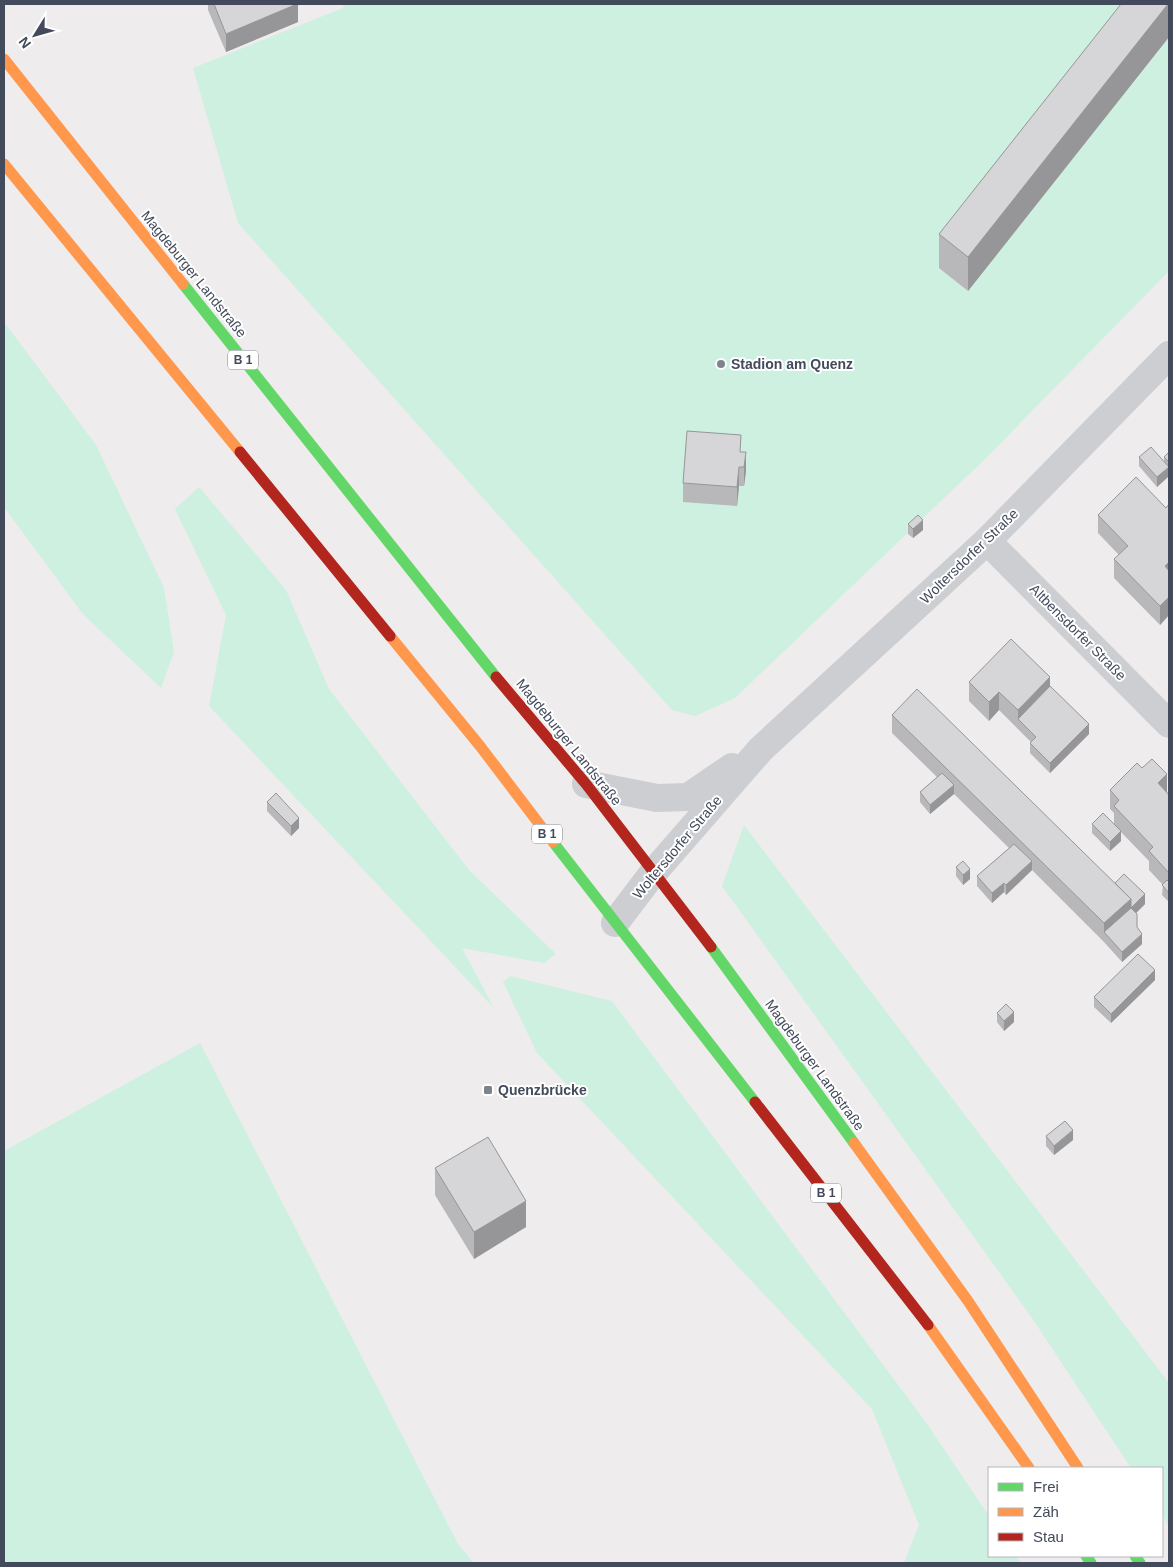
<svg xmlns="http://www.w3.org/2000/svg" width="1173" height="1567" viewBox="0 0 1173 1567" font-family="Arial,sans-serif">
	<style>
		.green { fill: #cdf0e1 }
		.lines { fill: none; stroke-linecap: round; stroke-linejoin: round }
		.street { stroke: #ccced2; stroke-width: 28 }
		.fast { stroke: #63d668; stroke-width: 11 }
		.slow { stroke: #ff974d; stroke-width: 11 }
		.jam { stroke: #b3261e; stroke-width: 11 }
		.wall { fill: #b8b7ba }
		.shaded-wall { fill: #969597 }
		.building { fill: #d6d5d8; stroke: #969597 }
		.poi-dot { fill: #7e838e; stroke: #fff; stroke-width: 2 }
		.labels { text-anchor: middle; stroke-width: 4; stroke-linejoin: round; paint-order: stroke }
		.shield { fill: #fff; stroke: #7b808c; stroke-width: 1 }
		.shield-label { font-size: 12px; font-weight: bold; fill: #424a5b }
		.street-label { font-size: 14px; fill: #424a5b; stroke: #fff }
		.poi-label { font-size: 14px; font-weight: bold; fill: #424a5b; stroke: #fff; text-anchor: start }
	</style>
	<rect width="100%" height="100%" fill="#eeecec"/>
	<g class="green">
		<path d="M344 4H1169V271L987 457 735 698 695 716 672 710 238 223 193 68 343 8Z"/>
		<path d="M4 322 96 445 164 588 174 652 161 688 83 614 4 507Z"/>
		<path d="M199 487 286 590 329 689 469 870 556 954 544 963 462 948 494 1008 209 706 226 615 175 509Z"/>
		<path d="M744 825 1169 1383V1527L1162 1515V1468H1131L1032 1318 722 886Z"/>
		<path d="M510 976 612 1001 925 1421 989 1516V1556H1016L1021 1563H904L919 1525 872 1409 537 1053 503 982Z"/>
		<path d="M200 1043 458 1544 474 1563H4V1151Z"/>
	</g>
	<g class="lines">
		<g class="street">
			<path d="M987 541 1169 724"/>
			<path d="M586 784 657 798 688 797 732 767"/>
			<path d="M615 923 653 873 761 749 987 541 1169 355"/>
		</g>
		<g class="fast">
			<path d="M183 284 496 677"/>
			<path d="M553 842 755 1102"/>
			<path d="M711 947 854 1143"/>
			<path d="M1086 1556 1091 1563"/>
			<path d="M1135 1556 1140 1563"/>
		</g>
		<g class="slow">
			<path d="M4 59 183 284"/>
			<path d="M4 164 240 452"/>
			<path d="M390 636 480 746 553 842"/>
			<path d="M854 1143 968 1301 1078 1468"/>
			<path d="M928 1325 1029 1468"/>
		</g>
		<g class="jam">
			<path d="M240 452 390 636"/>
			<path d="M496 677 586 784 711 947"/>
			<path d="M755 1102 928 1325"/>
		</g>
	</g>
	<g class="wall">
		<path d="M208 4H298V22L226 52 208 10Z"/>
		<path d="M1169 4V37L968 291 939 268V234Z"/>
		<path d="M741 452 746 471 744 486H739L737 506 683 502V483Z"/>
		<path d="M1169 452V476L1157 487 1139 466V457L1164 461V457Z"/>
		<path d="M1169 504V615L1160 625 1114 578V559L1119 555 1098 533V515L1166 508Z"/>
		<path d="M908 524 923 530 913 538 908 534Z"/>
		<path d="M969 682 1050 686 1089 734 1050 773 1030 753V743L1031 742 999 710 989 721 969 701Z"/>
		<path d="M892 715 1115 883 1145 904 1136 913 1137 927 1142 944 1122 962 1104 942 1032 870 1006 895 1004 892 992 903 977 886V876L1009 848 954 794 930 814 920 802V792L937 777 892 733Z"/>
		<path d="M1110 790 1167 792 1169 795V902L1162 895 1163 885 1149 870V861L1121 832V841L1110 851 1092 833V824H1114V813L1110 809Z"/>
		<path d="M267 802 299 828 291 836 267 811Z"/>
		<path d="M956 867 970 879 963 885 956 876Z"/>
		<path d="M1155 980 1111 1023 1094 1007V997Z"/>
		<path d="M997 1013 1014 1022 1004 1031 997 1022Z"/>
		<path d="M1046 1136 1073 1140 1054 1155 1046 1146Z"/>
		<path d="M435 1168 526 1227 474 1259 435 1195Z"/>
	</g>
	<g class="shaded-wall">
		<path d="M297 4H298V22L226 52V34Z"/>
		<path d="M1168 4H1169V37L968 291V257Z"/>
		<path d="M746 452V471L744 486V467Z"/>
		<path d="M739 467V486L737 506V487Z"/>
		<path d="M1169 467V476L1157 487V477Z"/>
		<path d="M923 520V530L913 538V529Z"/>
		<path d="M1169 562V581L1165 566Z"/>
		<path d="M1169 597V615L1160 625V606Z"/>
		<path d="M1050 677V696L1018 719V729V710Z"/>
		<path d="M999 692V710L989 721V702Z"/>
		<path d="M1089 724V734L1050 773V763Z"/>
		<path d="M1167 774V793L1158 783Z"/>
		<path d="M954 785V794L930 814V805Z"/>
		<path d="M299 818V828L291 836V826Z"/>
		<path d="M1121 831V841L1110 851V842Z"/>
		<path d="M1032 861V870L1006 895V885Z"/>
		<path d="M970 869V879L963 885V875Z"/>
		<path d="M1004 883V892L992 903V893Z"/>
		<path d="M1145 894V904L1131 918 1104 932V923L1131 899Z"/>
		<path d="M1142 934V944L1122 962V952Z"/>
		<path d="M1155 970V980L1111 1023V1014Z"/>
		<path d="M1014 1012V1022L1004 1031V1021Z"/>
		<path d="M1073 1130V1140L1054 1155V1146Z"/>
		<path d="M526 1201V1227L474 1259V1232Z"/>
	</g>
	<g class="building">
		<path d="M214 4H297L226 34Z"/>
		<path d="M1121 4H1168L968 257 939 234Z"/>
		<path d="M687 431 741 435 740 452H746L744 467H739L737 487 683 483Z"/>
		<path d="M1151 447 1169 467 1157 477 1139 457Z"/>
		<path d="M1169 452V462L1164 457Z"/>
		<path d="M1136 477 1166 508 1169 504V562L1165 566 1169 571V597L1160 606 1114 559 1128 546 1098 515Z"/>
		<path d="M918 515 923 520 913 529 908 524Z"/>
		<path d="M1011 639 1050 677 1018 710 999 692 989 702 969 682Z"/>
		<path d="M1050 686 1089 724 1050 763 1030 743 1036 737 1018 719Z"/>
		<path d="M917 689 1131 899 1104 923 892 715Z"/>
		<path d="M1152 759 1167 774 1158 783 1169 795V873L1149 851 1153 847 1114 806 1119 800 1110 790 1137 763 1142 768Z"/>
		<path d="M942 773 954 785 930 805 920 792Z"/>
		<path d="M276 793 299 818 291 826 267 802Z"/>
		<path d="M1103 813 1121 831 1110 842 1092 824Z"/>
		<path d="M1014 844 1032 861 1006 885 1004 883 992 893 977 876Z"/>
		<path d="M963 861 970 869 963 875 956 867Z"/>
		<path d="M1124 874 1145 894 1131 908V899L1115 883Z"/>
		<path d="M1167 880 1169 882V893L1162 885Z"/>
		<path d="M1131 908 1137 914V927L1142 934 1122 952 1104 932Z"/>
		<path d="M1138 954 1155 970 1111 1014 1094 997Z"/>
		<path d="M1006 1004 1014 1012 1004 1021 997 1013Z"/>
		<path d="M1065 1121 1073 1130 1054 1146 1046 1136Z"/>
		<path d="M488 1137 526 1201 474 1232 435 1168Z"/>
	</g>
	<g class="poi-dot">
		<circle cx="721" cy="364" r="5"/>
		<rect x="483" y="1085" width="10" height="10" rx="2.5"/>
	</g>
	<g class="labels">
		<g class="shield">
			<rect x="228" y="350.5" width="30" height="19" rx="4"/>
			<rect x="532" y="824.5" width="30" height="19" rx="4"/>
			<rect x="811" y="1183.5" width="30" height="19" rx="4"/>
		</g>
		<g class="shield-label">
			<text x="243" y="364">B 1</text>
			<text x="547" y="838">B 1</text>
			<text x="826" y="1197">B 1</text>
		</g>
		<g class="street-label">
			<text transform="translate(194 274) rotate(51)" y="5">Magdeburger Landstraße</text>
			<text transform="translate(969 556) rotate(-44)" y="5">Woltersdorfer Straße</text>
			<text transform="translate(1078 632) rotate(45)" y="5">Altbensdorfer Straße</text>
			<text transform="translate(569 742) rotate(51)" y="5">Magdeburger Landstraße</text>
			<text transform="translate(677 847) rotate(-50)" y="5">Woltersdorfer Straße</text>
			<text transform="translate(815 1065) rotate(54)" y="5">Magdeburger Landstraße</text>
		</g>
		<g class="poi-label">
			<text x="731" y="369">Stadion am Quenz</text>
			<text x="498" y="1095">Quenzbrücke</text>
		</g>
	</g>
	<rect width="1173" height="1567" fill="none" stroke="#424a5b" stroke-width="10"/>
	<rect x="988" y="1467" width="175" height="90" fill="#ffffff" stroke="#b3b7bd"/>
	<rect x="998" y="1483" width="25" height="8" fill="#63d668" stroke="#b3b7bd"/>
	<text x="1033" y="1492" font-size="15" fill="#424a5b">Frei</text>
	<rect x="998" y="1508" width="25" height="8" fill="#ff974d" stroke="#b3b7bd"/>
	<text x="1033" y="1517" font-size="15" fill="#424a5b">Zäh</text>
	<rect x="998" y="1533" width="25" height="8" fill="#b3261e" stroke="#b3b7bd"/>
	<text x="1033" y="1542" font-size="15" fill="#424a5b">Stau</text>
	<g transform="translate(35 35) rotate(233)" stroke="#ffffff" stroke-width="4" paint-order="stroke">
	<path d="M0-4L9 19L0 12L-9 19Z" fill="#424a5b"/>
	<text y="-8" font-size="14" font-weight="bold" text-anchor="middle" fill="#424a5b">N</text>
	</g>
</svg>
